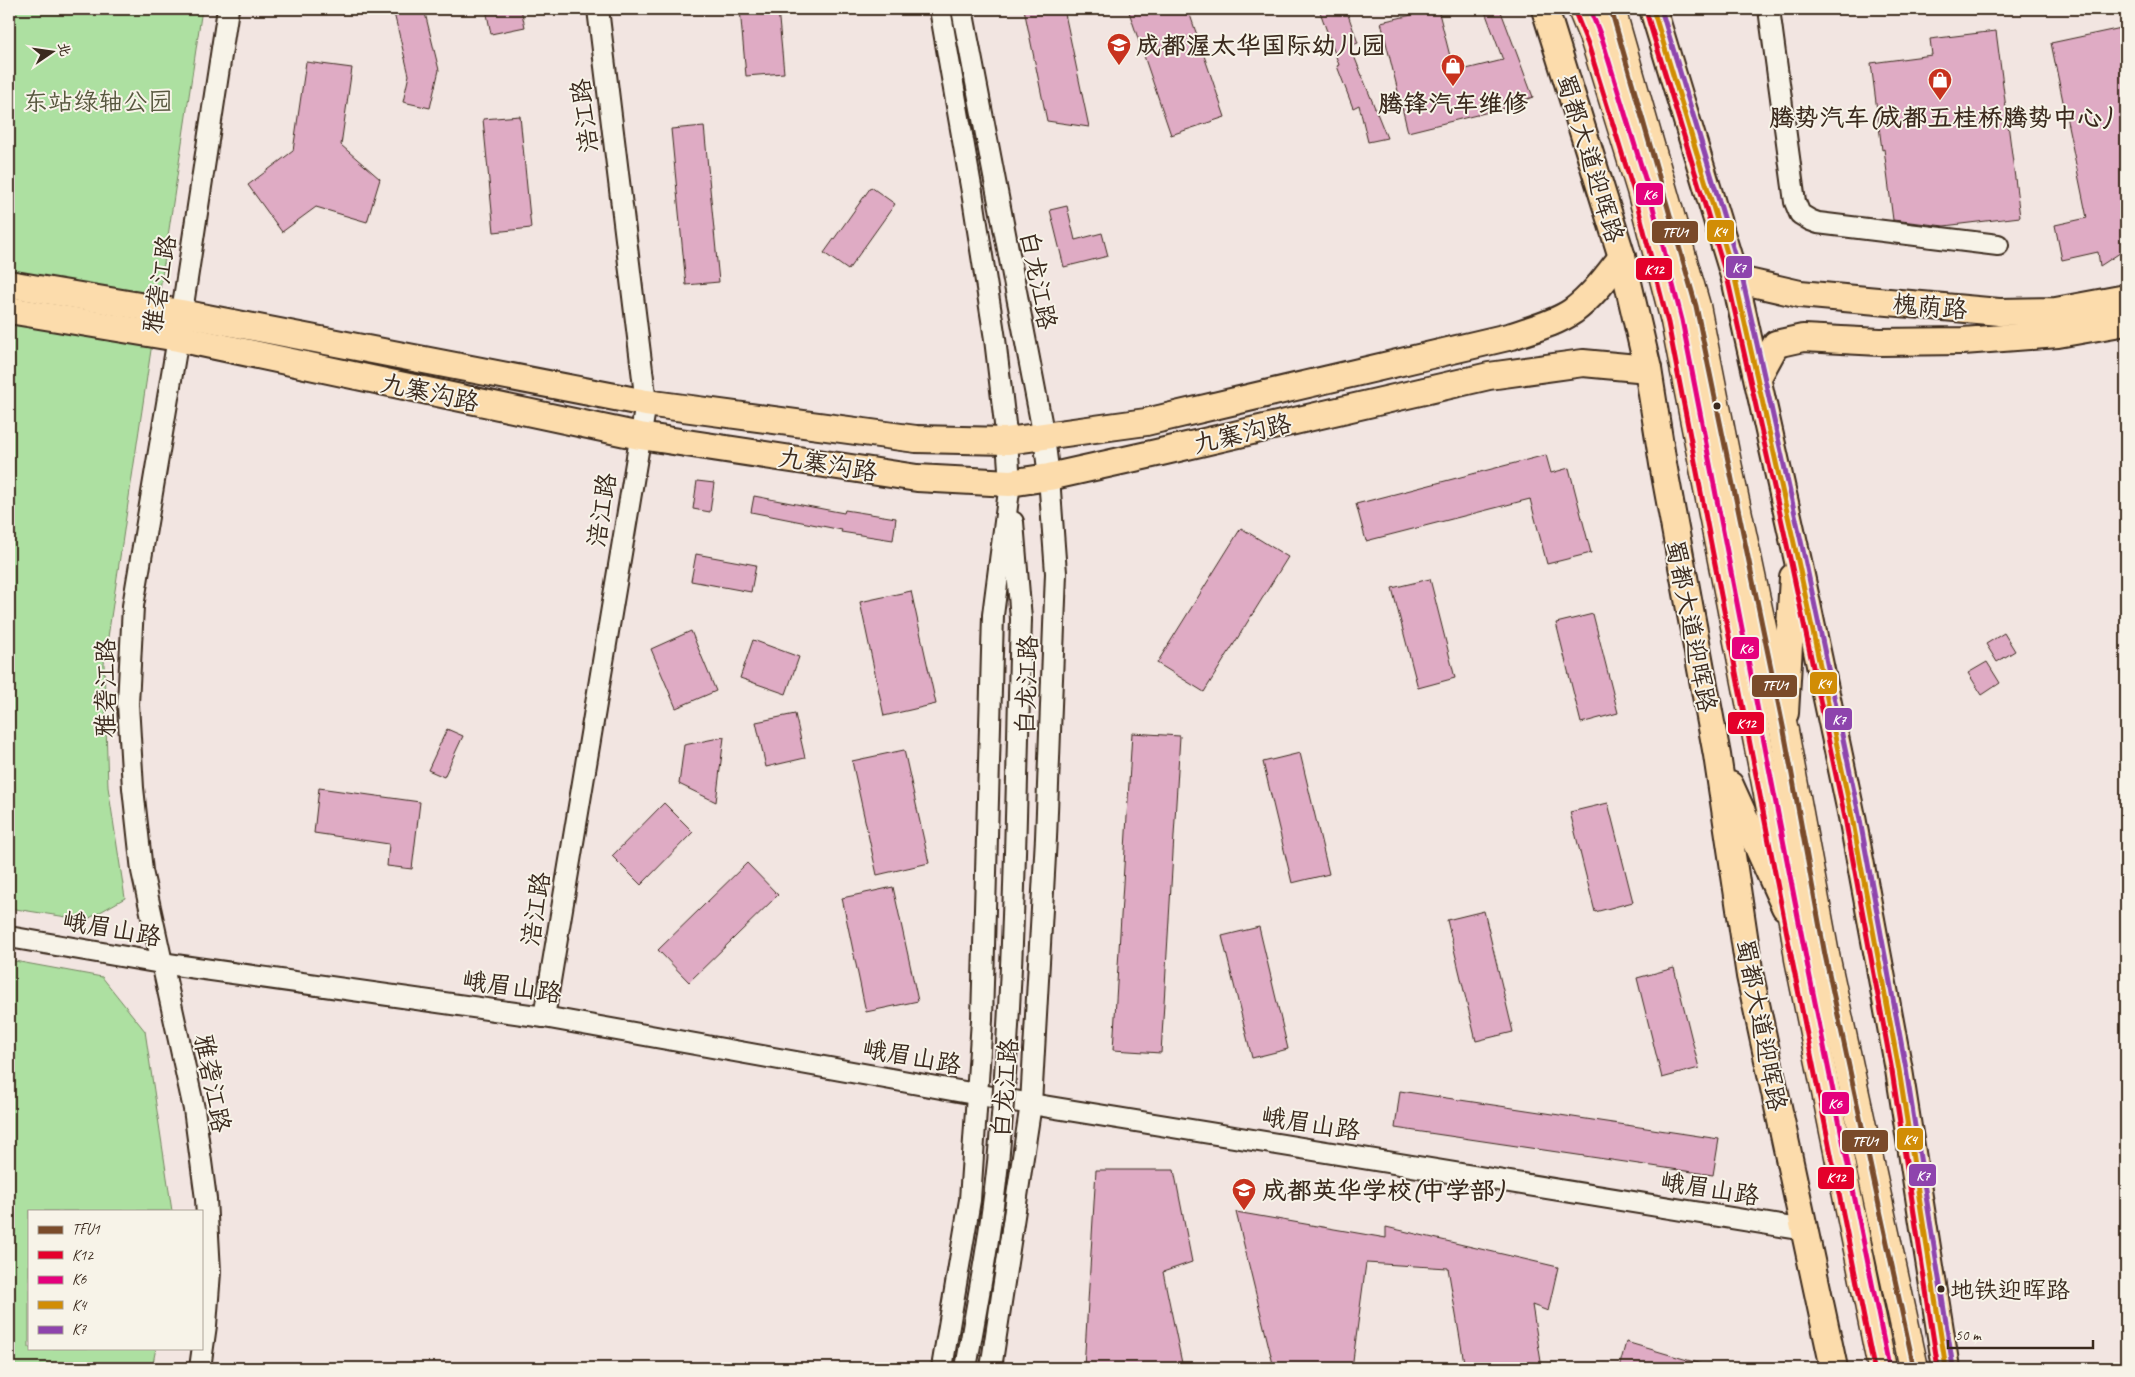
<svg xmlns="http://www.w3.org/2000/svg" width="2135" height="1377" viewBox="0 0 2135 1377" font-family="Caveat,'LXGW WenKai TC',sans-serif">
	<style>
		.green { fill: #ade0a1; stroke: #748560 }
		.building { fill: #dfabc4; stroke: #3b2a1e }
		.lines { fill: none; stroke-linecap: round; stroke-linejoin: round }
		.minor-casing { stroke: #3b2a1e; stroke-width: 24 }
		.major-casing { stroke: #3b2a1e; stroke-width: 30 }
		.highway-casing { stroke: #3b2a1e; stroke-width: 31 }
		.minor { stroke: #f7f3e8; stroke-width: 20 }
		.major { stroke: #fcdcac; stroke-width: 26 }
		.highway { stroke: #fcdcac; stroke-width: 28 }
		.minor-bridge-casing { stroke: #3b2a1e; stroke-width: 24; stroke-linecap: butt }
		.minor-bridge { stroke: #f7f3e8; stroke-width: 20 }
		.bus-1-casing { stroke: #f7f3e8; stroke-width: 9 }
		.bus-2-casing { stroke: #f7f3e8; stroke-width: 9 }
		.bus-3-casing { stroke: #f7f3e8; stroke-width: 9 }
		.bus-4-casing { stroke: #f7f3e8; stroke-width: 9 }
		.bus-5-casing { stroke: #f7f3e8; stroke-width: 9 }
		.bus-1 { stroke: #7a4b2a; stroke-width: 5 }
		.bus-2 { stroke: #e4002b; stroke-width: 5 }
		.bus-3 { stroke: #e5007d; stroke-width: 5 }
		.bus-4 { stroke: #d18d06; stroke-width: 5 }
		.bus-5 { stroke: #8e44ad; stroke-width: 5 }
		.bus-dot { fill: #3b2a1e; stroke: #f7f3e8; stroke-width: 2 }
		.labels { text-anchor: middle; stroke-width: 4; stroke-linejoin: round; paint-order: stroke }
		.bus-label { font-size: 24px; fill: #3b2a1e; stroke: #f7f3e8; text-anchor: start }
		.poi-label { font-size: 25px; font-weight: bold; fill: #3b2a1e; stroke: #f7f3e8; text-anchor: start }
		.park-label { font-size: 25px; fill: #58583f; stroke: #f7f3e8 }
		.street-label { font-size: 25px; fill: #3b2a1e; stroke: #f7f3e8 }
		.line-badge { stroke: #f7f3e8; stroke-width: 2 }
		.badge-label { font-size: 14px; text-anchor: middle; font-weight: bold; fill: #fff }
	</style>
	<rect width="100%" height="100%" fill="#f2e5e1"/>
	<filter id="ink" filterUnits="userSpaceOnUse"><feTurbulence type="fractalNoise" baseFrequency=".02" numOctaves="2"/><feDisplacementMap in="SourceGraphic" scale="10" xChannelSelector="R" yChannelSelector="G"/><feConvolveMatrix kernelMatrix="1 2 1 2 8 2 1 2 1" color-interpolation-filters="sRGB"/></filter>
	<g filter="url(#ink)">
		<g class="green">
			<path d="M9 9H202L104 664 108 787 125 898 86 920 9 908Z"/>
			<path d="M9 960 102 977 145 1031 172 1211H29V1348H156L152 1368H9Z"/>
		</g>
		<g class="building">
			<path d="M393 9H424L439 70 430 108 403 102 409 75Z"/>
			<path d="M486 9H521L525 27 491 34Z"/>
			<path d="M740 9H778L784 73 746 76Z"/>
			<path d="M1024 9H1064L1089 127 1047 121Z"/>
			<path d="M1128 9H1188L1225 117 1171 135Z"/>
			<path d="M1319 9H1346L1358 43 1350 46 1387 138 1368 142 1359 105 1353 108 1337 66 1339 65Z"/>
			<path d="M1438 9 1454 72 1503 60 1484 9H1500L1533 97 1513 104V106L1408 132 1381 22Z"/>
			<path d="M2126 27V249L2100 266 2098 252 2062 260 2055 225 2087 218 2051 43Z"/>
			<path d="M1996 31 2020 217 1944 226 1893 220 1884 149 1882 150 1871 63 1932 55 1930 39Z"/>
			<path d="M306 62 352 68 341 145 380 179 367 222 316 207 282 232 248 185 293 151Z"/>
			<path d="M520 116 531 228 494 232 483 119Z"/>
			<path d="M704 126 719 282 686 285 671 129Z"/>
			<path d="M871 187 895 204 848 270 824 253Z"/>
			<path d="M1067 206 1075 240 1102 233 1108 256 1064 267 1050 210Z"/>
			<path d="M1546 455 1551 473 1569 468 1591 553 1547 564 1530 499 1366 541 1356 504Z"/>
			<path d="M697 481 714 483 710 512 693 509Z"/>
			<path d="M754 496 844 513 845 510 896 518 893 540 841 532 842 530 751 512Z"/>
			<path d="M1241 528 1288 557 1204 692 1157 663Z"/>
			<path d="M696 554 756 565 751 592 691 581Z"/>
			<path d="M1430 579 1455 678 1418 688 1392 588Z"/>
			<path d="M911 591 936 704 884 716 860 602Z"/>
			<path d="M1593 614 1618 713 1581 723 1556 623Z"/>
			<path d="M691 631 716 691 676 708 651 649Z"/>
			<path d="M2004 633 2015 651 1997 662 1986 644Z"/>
			<path d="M753 640 799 657 786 694 740 678Z"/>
			<path d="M1987 662 2000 683 1982 695 1968 673Z"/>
			<path d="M795 714 805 758 766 767 756 722Z"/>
			<path d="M447 729 463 736 444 777 428 770Z"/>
			<path d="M1132 733 1180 736 1161 1053 1113 1050Z"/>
			<path d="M724 737 716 802 679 784 684 745Z"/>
			<path d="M904 750 929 863 877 875 852 761Z"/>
			<path d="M1300 753 1329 874 1292 883 1263 762Z"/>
			<path d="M319 788 420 802 412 869 387 866 389 844 314 833Z"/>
			<path d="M664 803 693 832 641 885 612 856Z"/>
			<path d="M1608 803 1633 902 1595 912 1570 812Z"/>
			<path d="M747 863 778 895 689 982 658 950Z"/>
			<path d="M893 887 918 1001 866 1012 842 898Z"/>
			<path d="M1484 911 1513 1032 1476 1041 1447 920Z"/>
			<path d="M1259 927 1288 1049 1252 1058 1222 936Z"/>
			<path d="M1674 968 1699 1068 1662 1078 1637 978Z"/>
			<path d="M1400 1091 1719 1139 1713 1175 1395 1128Z"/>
			<path d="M1096 1170H1174L1192 1262 1163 1272 1183 1368H1084Z"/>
			<path d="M1236 1212 1386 1238V1227L1558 1267 1548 1311 1532 1305 1542 1368H1465L1448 1268 1366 1263 1352 1368H1274Z"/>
			<path d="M1626 1342 1701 1364V1368H1619Z"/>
		</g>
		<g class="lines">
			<defs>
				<g id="minor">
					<path d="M940 9 972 192 995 339 1007 441 1010 483 993 615 982 1020 970 1200 942 1368"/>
					<path d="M962 9 1044 437 1049 477 1056 573 1046 838 1031 1104 991 1368"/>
					<path d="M1769 9 1795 202 1800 214 1810 220 1818 223 1998 245"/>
					<path d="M1013 522 1021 619"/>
					<path d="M9 937 161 963 544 1017 1031 1104 1805 1230"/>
					<path d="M544 1017 646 403 598 9"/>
					<path d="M200 1368 206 1325 210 1272 206 1199 194 1109 142 871 133 788 128 704 133 606 178 338 228 9"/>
				</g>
				<g id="major">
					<path d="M1545 9 1622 257 1648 369 1663 464 1717 755 1750 976 1834 1368"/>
					<path d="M1653 9 1735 279 1798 561 1852 817 1899 1070 1946 1368"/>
					<path d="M1735 279 1800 294 1999 312 2056 311 2126 298"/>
					<path d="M9 284 181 313 646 403 916 439 1007 441 1146 422 1512 336C1532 329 1556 323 1573 311 1593 296 1607 276 1622 257"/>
					<path d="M9 310 178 338 640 436 917 478 1010 483 1049 477 1161 452 1489 376 1583 363 1648 369"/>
					<path d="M1758 377 1776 344 1803 338 1880 342 1963 341 2058 334 2126 322"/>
					<path d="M1785 713 1793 577"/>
					<path d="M1730 785 1785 907"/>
				</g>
				<g id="highway">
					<path d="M1582 9 1595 41 1641 190 1675 321 1795 931 1799 959 1882 1368"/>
					<path d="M1611 9 1696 306 1727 463 1784 731 1825 955 1914 1368"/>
				</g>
			</defs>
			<use href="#minor" class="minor-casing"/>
			<use href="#major" class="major-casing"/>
			<use href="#highway" class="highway-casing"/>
			<use href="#minor" class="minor"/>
			<use href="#major" class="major"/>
			<use href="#highway" class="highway"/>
			<defs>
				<path id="minor-bridge" d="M966 1368C979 1293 994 1217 1000 1140 1015 967 1016 793 1021 619"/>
			</defs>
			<use href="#minor-bridge" class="minor-bridge-casing"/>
			<use href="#minor-bridge" class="minor-bridge"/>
			<defs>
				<path id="bus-1" d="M1611 9 1696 306 1784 731 1825 955 1914 1368"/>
				<g id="bus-2">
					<path d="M1646 11 1728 281 1791 563 1845 818 1892 1071 1938 1368"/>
					<path d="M1575 12 1588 44 1634 192 1668 323 1792 960 1874 1368"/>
				</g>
				<path id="bus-3" d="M1590 9 1602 39 1648 188 1682 320 1806 958 1889 1367"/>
				<path id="bus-4" d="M1653 9 1735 279 1798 561 1852 817 1899 1070 1946 1368"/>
				<path id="bus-5" d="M1661 9 1742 277 1805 559 1859 815 1906 1069 1953 1367"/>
			</defs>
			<use href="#bus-1" class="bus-1-casing"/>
			<use href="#bus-2" class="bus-2-casing"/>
			<use href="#bus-3" class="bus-3-casing"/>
			<use href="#bus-4" class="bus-4-casing"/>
			<use href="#bus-5" class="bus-5-casing"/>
			<use href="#bus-1" class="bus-1"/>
			<use href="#bus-2" class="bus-2"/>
			<use href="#bus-3" class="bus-3"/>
			<use href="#bus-4" class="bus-4"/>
			<use href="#bus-5" class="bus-5"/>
		</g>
	</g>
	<defs>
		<symbol id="school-pin" viewBox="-11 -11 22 30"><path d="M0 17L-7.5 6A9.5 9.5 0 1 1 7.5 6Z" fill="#c8321e" stroke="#f7f3e8"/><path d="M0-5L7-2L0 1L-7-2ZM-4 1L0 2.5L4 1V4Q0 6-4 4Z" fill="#fff"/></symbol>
		<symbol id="shop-pin" viewBox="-11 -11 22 30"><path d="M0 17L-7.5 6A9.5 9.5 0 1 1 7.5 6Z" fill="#c8321e" stroke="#f7f3e8"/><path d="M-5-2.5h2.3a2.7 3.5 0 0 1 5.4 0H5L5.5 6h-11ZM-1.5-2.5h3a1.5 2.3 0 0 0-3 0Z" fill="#fff"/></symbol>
	</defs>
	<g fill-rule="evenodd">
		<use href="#school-pin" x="1105" y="31" width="28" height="38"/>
		<use href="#shop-pin" x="1439" y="52" width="28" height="38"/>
		<use href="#shop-pin" x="1926" y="66" width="28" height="38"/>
		<use href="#school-pin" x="1230" y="1176" width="28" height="38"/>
	</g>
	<g class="bus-dot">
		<circle cx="1717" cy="406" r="4.5"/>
		<circle cx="1941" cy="1289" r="4.5"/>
	</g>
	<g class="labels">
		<g class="bus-label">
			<text x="1950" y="1298">地铁迎晖路</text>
		</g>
		<g class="poi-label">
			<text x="1136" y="54">成都渥太华国际幼儿园</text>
			<text x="1453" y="112" text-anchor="middle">腾锋汽车维修</text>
			<text x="1940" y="126" text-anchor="middle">腾势汽车(成都五桂桥腾势中心)</text>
			<text x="1262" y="1199">成都英华学校(中学部)</text>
		</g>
		<g class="park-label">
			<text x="98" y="110">东站绿轴公园</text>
		</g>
		<g class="street-label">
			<text transform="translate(584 116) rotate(-97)" y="9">涪江路</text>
			<text transform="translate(1591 158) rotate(73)" y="9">蜀都大道迎晖路</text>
			<text transform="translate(1039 280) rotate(79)" y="9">白龙江路</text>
			<text transform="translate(159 284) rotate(-81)" y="9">雅砻江路</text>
			<text transform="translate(1930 306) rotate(5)" y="9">槐荫路</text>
			<text transform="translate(430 392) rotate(12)" y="9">九寨沟路</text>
			<text transform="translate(1242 433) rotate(-13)" y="9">九寨沟路</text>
			<text transform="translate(828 464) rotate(9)" y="9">九寨沟路</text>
			<text transform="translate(601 510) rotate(-81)" y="9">涪江路</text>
			<text transform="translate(1692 626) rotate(79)" y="9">蜀都大道迎晖路</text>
			<text transform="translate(1026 685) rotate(-88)" y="9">白龙江路</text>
			<text transform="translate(105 688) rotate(-90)" y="9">雅砻江路</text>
			<text transform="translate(535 909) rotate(-81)" y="9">涪江路</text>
			<text transform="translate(112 928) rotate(10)" y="9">峨眉山路</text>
			<text transform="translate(512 986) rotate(8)" y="9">峨眉山路</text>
			<text transform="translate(1762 1025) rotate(79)" y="9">蜀都大道迎晖路</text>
			<text transform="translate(912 1056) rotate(10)" y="9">峨眉山路</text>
			<text transform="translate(213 1083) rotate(79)" y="9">雅砻江路</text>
			<text transform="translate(1004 1088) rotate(-85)" y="9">白龙江路</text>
			<text transform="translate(1311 1123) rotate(9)" y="9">峨眉山路</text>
			<text transform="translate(1710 1188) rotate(9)" y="9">峨眉山路</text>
		</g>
	</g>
	<g class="line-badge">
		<rect x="1635" y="182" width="29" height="24" rx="5" fill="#e5007d"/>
		<rect x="1706" y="219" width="29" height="24" rx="5" fill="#d18d06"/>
		<rect x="1651" y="220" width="48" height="24" rx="5" fill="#7a4b2a"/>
		<rect x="1725" y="255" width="28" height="24" rx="5" fill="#8e44ad"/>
		<rect x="1635" y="257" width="38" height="24" rx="5" fill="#e4002b"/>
		<rect x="1731" y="636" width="29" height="24" rx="5" fill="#e5007d"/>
		<rect x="1809" y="671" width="29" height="24" rx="5" fill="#d18d06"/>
		<rect x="1751" y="674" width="47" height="24" rx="5" fill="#7a4b2a"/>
		<rect x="1824" y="707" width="29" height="24" rx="5" fill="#8e44ad"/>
		<rect x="1727" y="711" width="38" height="24" rx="5" fill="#e4002b"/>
		<rect x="1821" y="1091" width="29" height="24" rx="5" fill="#e5007d"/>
		<rect x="1896" y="1127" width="28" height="24" rx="5" fill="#d18d06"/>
		<rect x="1841" y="1129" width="48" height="24" rx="5" fill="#7a4b2a"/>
		<rect x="1908" y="1163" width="29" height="24" rx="5" fill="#8e44ad"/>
		<rect x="1817" y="1166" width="38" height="24" rx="5" fill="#e4002b"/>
	</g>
	<g class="badge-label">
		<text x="1650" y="199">K6</text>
		<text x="1720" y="236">K4</text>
		<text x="1675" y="237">TFU1</text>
		<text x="1739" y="272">K7</text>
		<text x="1654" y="274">K12</text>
		<text x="1746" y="653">K6</text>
		<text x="1824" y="688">K4</text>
		<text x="1775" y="690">TFU1</text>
		<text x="1839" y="724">K7</text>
		<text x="1746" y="728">K12</text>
		<text x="1835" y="1108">K6</text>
		<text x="1910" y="1144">K4</text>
		<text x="1865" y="1146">TFU1</text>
		<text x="1923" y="1180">K7</text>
		<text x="1836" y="1182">K12</text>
	</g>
	<rect width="2135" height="1377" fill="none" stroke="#f7f3e8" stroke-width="30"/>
	<rect x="15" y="15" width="2105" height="1347" fill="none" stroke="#3b2a1e" stroke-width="2" filter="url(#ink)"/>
	<rect x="28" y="1210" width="175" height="140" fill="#f7f3e8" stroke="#aca397"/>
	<rect x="38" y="1226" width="25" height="8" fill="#7a4b2a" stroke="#aca397"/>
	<text x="72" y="1234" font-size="15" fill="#3b2a1e">TFU1</text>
	<rect x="38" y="1251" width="25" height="8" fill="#e4002b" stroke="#aca397"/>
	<text x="72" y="1260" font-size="15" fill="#3b2a1e">K12</text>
	<rect x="38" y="1276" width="25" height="8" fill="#e5007d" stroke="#aca397"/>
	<text x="72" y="1284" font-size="15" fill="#3b2a1e">K6</text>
	<rect x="38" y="1301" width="25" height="8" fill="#d18d06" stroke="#aca397"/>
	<text x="72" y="1310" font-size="15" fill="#3b2a1e">K4</text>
	<rect x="38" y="1326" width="25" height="8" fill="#8e44ad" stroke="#aca397"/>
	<text x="72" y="1334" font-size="15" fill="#3b2a1e">K7</text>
	<g transform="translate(52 52) rotate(77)" stroke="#f7f3e8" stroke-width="4" paint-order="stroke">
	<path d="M0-4L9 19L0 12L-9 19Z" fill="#3b2a1e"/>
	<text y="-8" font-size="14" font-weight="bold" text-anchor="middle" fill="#3b2a1e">北</text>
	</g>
	<path d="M1948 1340v8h145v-8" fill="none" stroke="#3b2a1e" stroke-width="2.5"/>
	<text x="1955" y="1340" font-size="15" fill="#3b2a1e" stroke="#f7f3e8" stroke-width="4" paint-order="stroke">50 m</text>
</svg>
